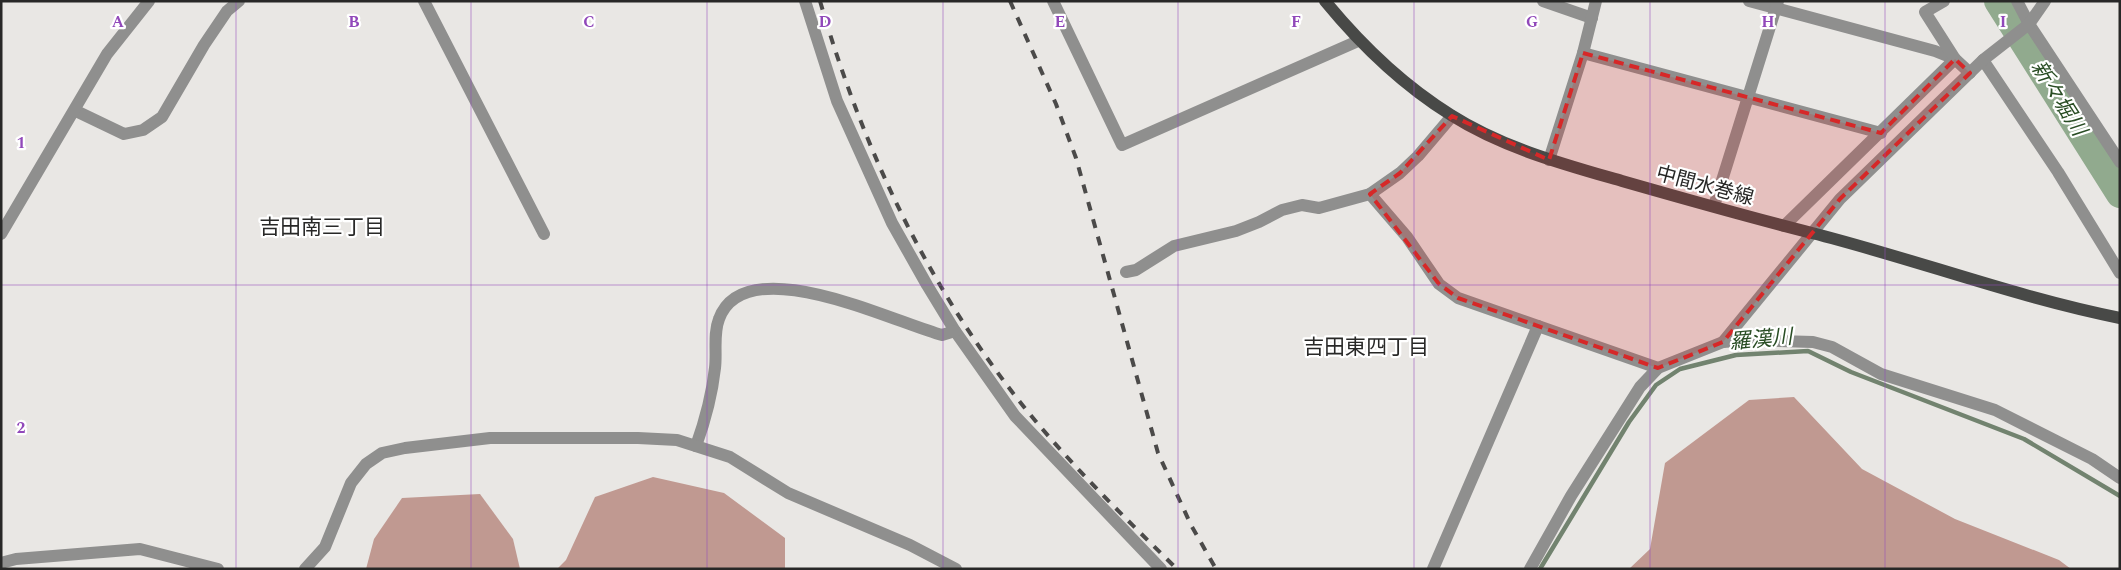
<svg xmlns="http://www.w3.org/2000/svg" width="2121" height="570" viewBox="0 0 2121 570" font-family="Spectral,'Noto Sans JP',serif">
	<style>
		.forest { fill: #c09991 }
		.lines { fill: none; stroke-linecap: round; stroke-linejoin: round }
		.stream { stroke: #72836f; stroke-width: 4.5 }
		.river { stroke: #91aa8e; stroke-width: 28 }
		.minor { stroke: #8f8f8e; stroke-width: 12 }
		.major { stroke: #484947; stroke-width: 12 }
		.rail { stroke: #4b4a49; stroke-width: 4; stroke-dasharray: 9 9; stroke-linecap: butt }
		.marked { fill: #d62828; fill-opacity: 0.2; stroke: #d62828; stroke-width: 4; stroke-dasharray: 10 6; stroke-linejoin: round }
		.grid { fill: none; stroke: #9148ba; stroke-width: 1; stroke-opacity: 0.55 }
		.labels { text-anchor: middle; stroke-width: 4.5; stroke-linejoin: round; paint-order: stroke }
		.street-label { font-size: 20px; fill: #282827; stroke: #fff }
		.water-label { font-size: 21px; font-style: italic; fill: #294d24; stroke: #fff }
		.neighbourhood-label { font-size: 21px; fill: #282827; stroke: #fff }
		.grid-label { font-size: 16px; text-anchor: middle; font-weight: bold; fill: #9148ba; stroke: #fff; stroke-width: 4.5; stroke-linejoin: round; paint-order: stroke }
	</style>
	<rect width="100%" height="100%" fill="#e9e7e4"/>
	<g class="forest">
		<path d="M1794 397 1862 469 1955 519 2059 560 2071 569H1629L1650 549 1665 463 1749 400Z"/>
		<path d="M653 477 724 493 785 538V569H557L566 560 595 497Z"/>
		<path d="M480 494 513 539 520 569H366L374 539 402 498Z"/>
	</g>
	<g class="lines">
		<path class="stream" d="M1540 569 1629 422 1656 385 1680 369 1736 355 1808 351 1851 372 2024 439 2120 496"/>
		<path class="river" d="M1998 1 2120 194"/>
		<g class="minor">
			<path d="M424 1 544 234"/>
			<path d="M805 1 837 101 892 223 927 285 955 331 1015 416 1161 569"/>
			<path d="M1053 1 1122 145 1358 41"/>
			<path d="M1543 1 1592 18"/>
			<path d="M1749 1 1935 51 1955 59 1970 73"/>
			<path d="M2017 1 2029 24 2120 162"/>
			<path d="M1583 53 1881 133"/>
			<path d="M1983 60 2058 172 2120 273"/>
			<path d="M76 111 124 134 143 130 162 117 204 45 227 11 239 1"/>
			<path d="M1549 160 1583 53 1596 1"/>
			<path d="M1370 194 1407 237 1439 284 1458 298 1658 368"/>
			<path d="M1714 206 1778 1"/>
			<path d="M1784 226 1955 59 1925 12 1944 1"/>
			<path d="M1 234 107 54 149 1"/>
			<path d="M1126 272 1136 270 1174 246 1236 231 1259 222 1282 210 1302 205 1319 208 1370 194 1400 173 1418 156 1452 116"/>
			<path d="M1723 342 1840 199 1983 60 2029 24 2045 1"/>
			<path d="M696 446C705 421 712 395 715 368 717 353 713 334 719 319 745 248 893 322 942 335L955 331"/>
			<path d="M1 563 16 559 140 549 218 569"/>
			<path d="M305 569 325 547 351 483 366 464 382 453 405 448 490 438H638L677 440 730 457 788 493 910 545 956 569"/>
			<path d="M1433 569 1538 326"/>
			<path d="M1530 569 1571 496 1640 387 1658 368 1723 342 1750 340 1813 342 1832 347 1881 374 1995 410 2092 459 2120 478"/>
		</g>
		<path class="major" d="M1325 1C1362 46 1401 84 1451 115 1503 148 1563 164 1622 181 1685 199 1748 217 1812 233 1915 259 2015 297 2120 318"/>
		<g class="rail">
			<path d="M820 1C863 149 927 286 1024 407 1071 465 1124 517 1177 569"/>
			<path d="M1010 1 1056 104 1076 158 1158 453 1191 525 1216 569"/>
		</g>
	</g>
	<path class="marked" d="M1583 53 1881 133 1955 59 1970 73 1840 199 1723 342 1658 368 1458 298 1439 284 1370 194 1400 173 1452 116 1549 160Z"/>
	<path class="grid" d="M236 1V569M471 1V569M707 1V569M943 1V569M1178 1V569M1414 1V569M1650 1V569M1885 1V569M1 285H2120"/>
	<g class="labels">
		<g class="street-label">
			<text transform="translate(1705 185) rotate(15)" y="7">中間水巻線</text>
		</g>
		<g class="water-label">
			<text transform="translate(2059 98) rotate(58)" y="7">新々堀川</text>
			<text transform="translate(1761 339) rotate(-5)" y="7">羅漢川</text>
		</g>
		<g class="neighbourhood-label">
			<text x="322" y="234">吉田南三丁目</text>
			<text x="1366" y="354">吉田東四丁目</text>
		</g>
	</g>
	<g class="grid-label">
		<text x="118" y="27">A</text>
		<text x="354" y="27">B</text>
		<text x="589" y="27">C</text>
		<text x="825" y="27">D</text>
		<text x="1060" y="27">E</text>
		<text x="1296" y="27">F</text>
		<text x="1532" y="27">G</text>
		<text x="1768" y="27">H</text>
		<text x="2003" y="27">I</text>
		<text x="21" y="148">1</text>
		<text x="21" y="433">2</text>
	</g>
	<rect width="2121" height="570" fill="none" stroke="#282827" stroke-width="5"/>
</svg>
